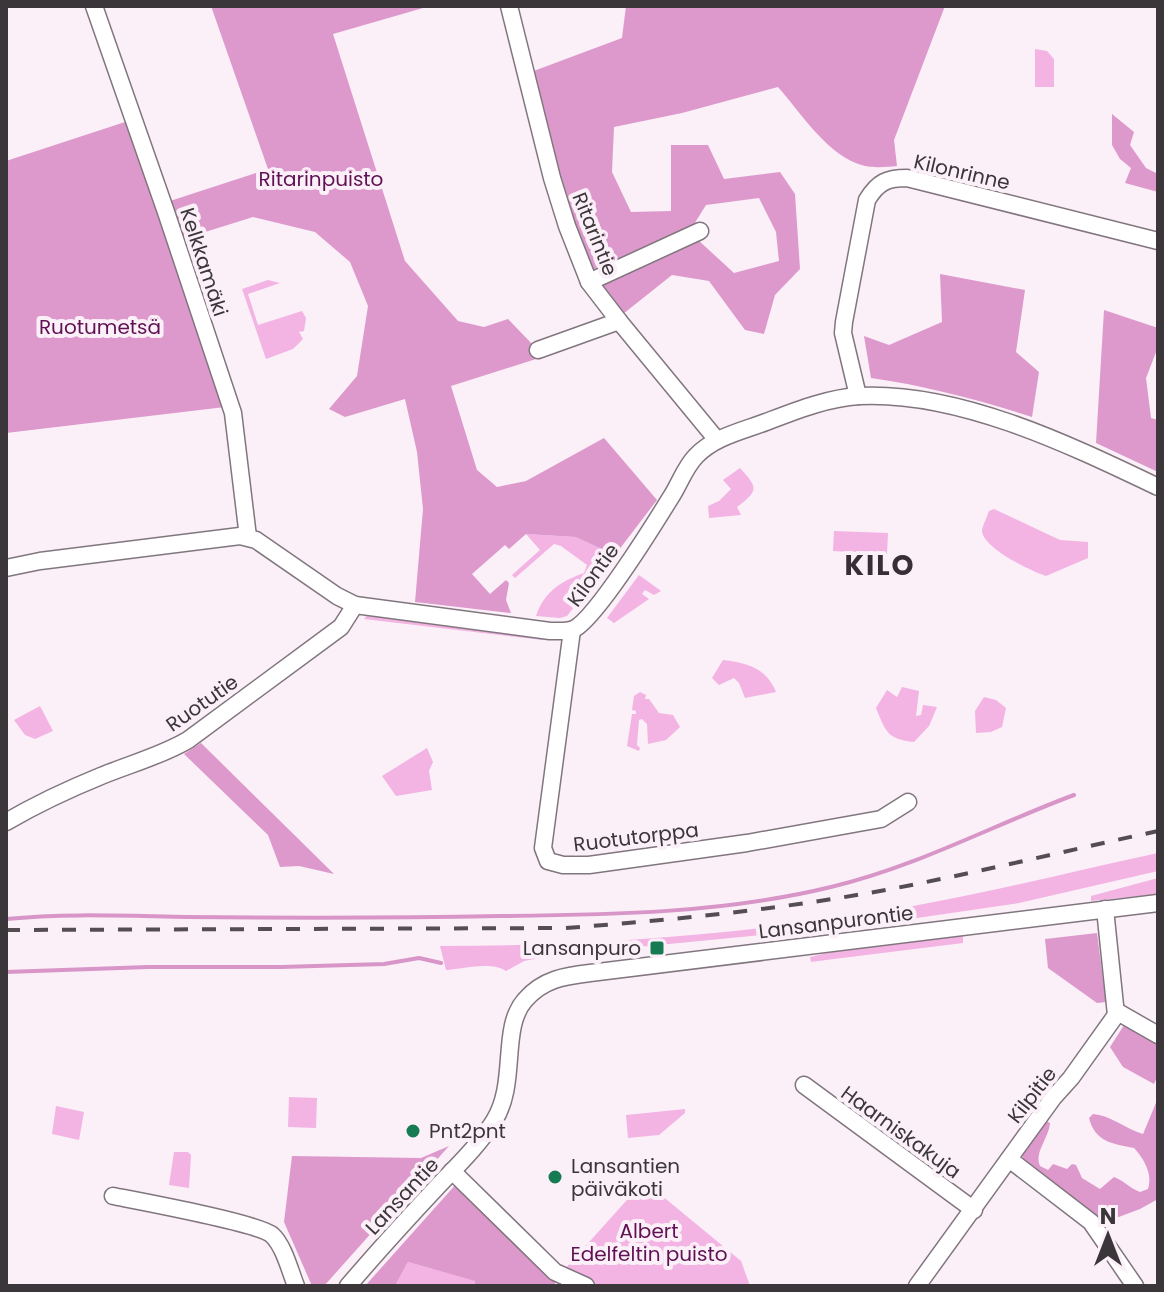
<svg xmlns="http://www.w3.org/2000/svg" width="1164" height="1292" viewBox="0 0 1164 1292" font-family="Poppins,sans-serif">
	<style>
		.green { fill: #f3b4e4 }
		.forest { fill: #d9c }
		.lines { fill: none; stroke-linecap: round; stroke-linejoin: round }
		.stream { stroke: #d895c8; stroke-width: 4 }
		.minor-casing { stroke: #81767e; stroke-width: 19 }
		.minor { stroke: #fff; stroke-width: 16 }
		.rail { stroke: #544e52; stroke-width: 4; stroke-dasharray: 14 14; stroke-linecap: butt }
		.poi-dot { fill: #167a52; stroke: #fbeff8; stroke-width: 3 }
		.labels { text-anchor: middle; stroke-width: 8; stroke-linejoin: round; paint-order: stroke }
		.street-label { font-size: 20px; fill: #3b3639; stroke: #fbeff8 }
		.park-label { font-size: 20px; fill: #601153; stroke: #fbeff8 }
		.poi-label { font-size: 20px; fill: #3b3639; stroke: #fbeff8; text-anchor: start }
		.district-label { font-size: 28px; font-weight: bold; letter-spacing: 2px; fill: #382f36; stroke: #fbeff8 }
	</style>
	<rect width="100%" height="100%" fill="#fbeff8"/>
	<g class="green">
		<path d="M1035 49 1047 51 1054 59V87H1035Z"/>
		<path d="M268 280 280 283 248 294 258 325 302 311 306 318 304 331 299 332 303 339 293 349 266 359 242 289Z"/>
		<path d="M740 468C758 488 759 490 737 507L741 515 709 518 708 506 719 501 731 489 723 480Z"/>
		<path d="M994 509 1060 540 1088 542V558L1046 576C1032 572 981 547 982 530 983 525 987 517 989 511Z"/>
		<path d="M834 531 888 533 887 554 833 551Z"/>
		<path d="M526 534 577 537 615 555 567 616 560 618 536 616C544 592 561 581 584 573L587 565 561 546 554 544 515 578 512 575 540 550Z"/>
		<path d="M639 575 661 591 654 595 645 590 642 594 649 599 614 623 607 618Z"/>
		<path d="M368 614 543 637V640L364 619Z"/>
		<path d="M723 660C748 663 766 668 776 692L745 698 739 683 734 678 719 685 712 678Z"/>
		<path d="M902 687 919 691 916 716 921 715 923 705 937 707 929 726 914 742C887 739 886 732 876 708L887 690 897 697Z"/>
		<path d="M640 692 646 695 645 699H649L659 713 673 715 680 727 666 740 648 744 647 724 642 719 639 720 637 745 640 748 639 751 627 746 632 714H636V711L632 710 634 696Z"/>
		<path d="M984 697 996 700 1006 708 1002 727 991 732 976 733 975 711Z"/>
		<path d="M40 706 53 731 35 739 25 735 14 720Z"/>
		<path d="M427 748 433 762 429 771 432 790 396 796 382 776Z"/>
		<path d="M1158 853V871L1019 903 876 924 556 955 524 961 506 971C491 961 464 969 446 970L440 946C597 946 753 934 908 907 991 892 1075 871 1158 853Z"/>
		<path d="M1158 878V894L1091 901V896Z"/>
		<path d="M956 935 963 936V943L826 960 811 962 810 957 831 952Z"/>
		<path d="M289 1097 317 1098 316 1128 288 1127Z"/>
		<path d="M56 1106 84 1112 79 1140 52 1134Z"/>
		<path d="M685 1109V1113L659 1135 628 1138 626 1115Z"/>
		<path d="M174 1152H188L191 1155 189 1188 169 1185Z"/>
		<path d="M644 1181 741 1261 750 1286H601L564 1270Z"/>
		<path d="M408 1262 476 1281 475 1286H395Z"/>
	</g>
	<g class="forest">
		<path d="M211 6H430L333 34 405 261 458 321 484 327 508 319 533 345 536 359 451 386 477 470 497 487 526 481 604 438 657 500 615 555 576 537 526 534 509 549 505 545 472 574 490 594 506 580 509 583 506 600 511 613 415 602 423 509 417 452 405 399 345 417 329 409 357 376 368 306 350 262 315 232 253 217 183 239 170 201 268 169Z"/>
		<path d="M626 6H945L894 140 897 166C887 167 875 168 865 166 828 157 802 114 778 87L682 113 614 127 612 172 631 212 671 211V145H708L724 179 780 172 795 194 800 269 775 295 764 334 745 330 709 281 672 275 623 314 598 282 697 239 734 273 779 261 776 232 759 198 706 205 691 229 589 271 557 176 531 72 622 38Z"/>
		<path d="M1112 114 1134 132 1130 145 1146 168 1158 174V192L1125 183 1131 168 1120 159 1112 145Z"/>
		<path d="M128 121 225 407 6 433V161Z"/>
		<path d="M940 274 1025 290 1016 352 1039 372 1032 417C979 400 927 386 871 378L864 336 889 345 942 322Z"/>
		<path d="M1104 310 1158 328V347L1146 378 1151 418 1158 420V472L1096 443Z"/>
		<path d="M201 743 334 874 299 866 280 867 268 835 184 754Z"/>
		<path d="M1097 933 1106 1002 1097 1003 1048 968 1045 939Z"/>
		<path d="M1126 1022 1158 1039V1075L1154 1084 1123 1067 1110 1047Z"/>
		<path d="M1158 1098V1199L1140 1209 1100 1224 1024 1164 1022 1152 1046 1121 1050 1123C1049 1138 1034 1152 1040 1166L1048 1170 1053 1164 1067 1169 1072 1164 1076 1165 1082 1178 1100 1189 1114 1177C1125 1181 1129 1188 1140 1192L1148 1189C1153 1174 1144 1159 1134 1148 1113 1144 1095 1142 1089 1118L1093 1114C1110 1115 1126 1129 1143 1134Z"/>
		<path d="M449 1146 324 1286H312L284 1222 292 1156 421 1158Z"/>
		<path d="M466 1173 564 1270 553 1286H475V1281L408 1262 395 1286H365Z"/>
	</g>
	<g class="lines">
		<g class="stream">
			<path d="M6 919C66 913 127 916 187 917 292 918 396 918 501 916 611 915 724 913 831 887 916 867 993 825 1074 795"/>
			<path d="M6 972 148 967H281L384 964 419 958 441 963"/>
		</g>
		<defs>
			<g id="minor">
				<path d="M94 6 166 212 233 413 248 537"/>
				<path d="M509 6 552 178 567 226 589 282 619 321 717 440"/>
				<path d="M589 282 700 231"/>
				<path d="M538 350 619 321"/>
				<path d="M858 396 843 333 844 322 867 200C878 182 887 178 907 178L1158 241"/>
				<path d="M6 568 40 561 240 536 256 540 337 596 355 605 550 631C559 631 566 632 574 629 596 618 655 523 671 497 679 485 685 467 696 456 714 437 742 431 766 422 795 411 827 398 859 396 959 391 1070 445 1158 487"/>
				<path d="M572 630 543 848 548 861 563 865H589L747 843 881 819 908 802"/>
				<path d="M6 822C37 804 69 789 101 776 130 764 161 756 188 740L341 627 355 605"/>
				<path d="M1116 1011 1158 1035"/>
				<path d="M804 1085 974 1210"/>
				<path d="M1009 1159 1091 1222 1135 1286"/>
				<path d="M452 1171 555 1272 586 1286"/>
				<path d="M113 1196C138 1201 258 1223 272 1235 284 1246 290 1271 296 1286"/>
				<path d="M348 1286C377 1252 407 1219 438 1186 457 1166 479 1145 494 1121 518 1083 500 1028 525 1000 543 979 565 976 590 973L1158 903"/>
				<path d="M917 1286 1053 1098 1071 1078 1116 1015 1105 909"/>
			</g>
		</defs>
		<use href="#minor" class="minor-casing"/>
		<use href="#minor" class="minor"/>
		<path class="rail" d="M6 930 565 928C674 920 783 909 891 889 980 872 1069 850 1158 831"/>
	</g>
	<g class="poi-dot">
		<rect x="649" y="940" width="16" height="16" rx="4"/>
		<circle cx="413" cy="1131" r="8"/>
		<circle cx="555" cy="1177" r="8"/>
	</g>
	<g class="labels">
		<g class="street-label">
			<text transform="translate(962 172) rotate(13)" y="7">Kilonrinne</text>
			<text transform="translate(595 234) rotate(68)" y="7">Ritarintie</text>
			<text transform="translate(204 262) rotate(72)" y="7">Kelkkamäki</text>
			<text transform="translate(593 575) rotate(-54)" y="7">Kilontie</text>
			<text transform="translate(202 703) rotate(-35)" y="7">Ruotutie</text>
			<text transform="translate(636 837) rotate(-7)" y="7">Ruotutorppa</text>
			<text transform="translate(836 922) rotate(-7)" y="7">Lansanpurontie</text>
			<text transform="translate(1032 1095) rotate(-52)" y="7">Kilpitie</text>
			<text transform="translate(901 1132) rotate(36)" y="7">Haarniskakuja</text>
			<text transform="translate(402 1196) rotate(-47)" y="7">Lansantie</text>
		</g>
		<g class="park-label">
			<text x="321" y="186">Ritarinpuisto</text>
			<text x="100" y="334">Ruotumetsä</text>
			<text x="649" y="1238">Albert<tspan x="649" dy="23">Edelfeltin puisto</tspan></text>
		</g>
		<g class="poi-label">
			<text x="641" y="955" text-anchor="end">Lansanpuro</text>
			<text x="429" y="1138">Pnt2pnt</text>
			<text x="571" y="1173">Lansantien<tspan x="571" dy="23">päiväkoti</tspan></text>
		</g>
		<g class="district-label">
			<text x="880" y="575">KILO</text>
		</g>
	</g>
	<rect width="1164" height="1292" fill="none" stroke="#3b3639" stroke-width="16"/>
	<g transform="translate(1108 1236)" stroke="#fbeff8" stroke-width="6" paint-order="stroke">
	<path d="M0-6L14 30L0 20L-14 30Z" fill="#3b3639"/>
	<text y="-12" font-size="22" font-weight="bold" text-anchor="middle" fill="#3b3639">N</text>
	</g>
</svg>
